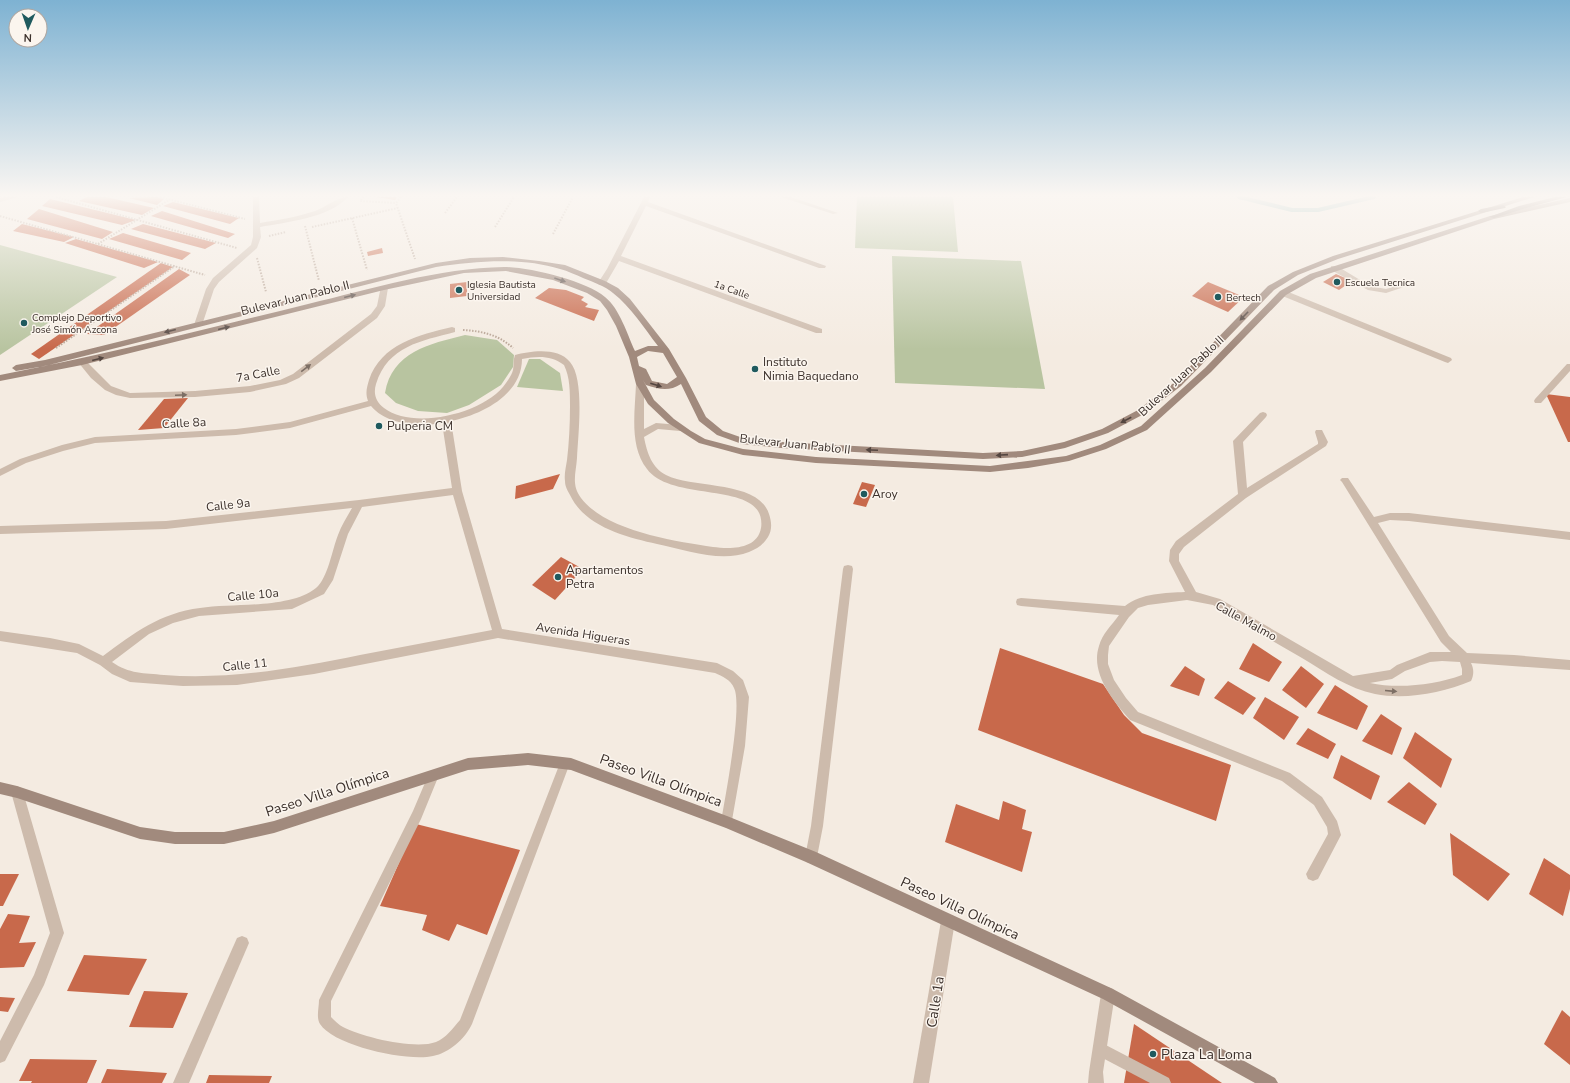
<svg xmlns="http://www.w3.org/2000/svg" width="1570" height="1083" viewBox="0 0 1570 1083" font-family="'Nunito Sans',sans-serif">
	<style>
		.green { fill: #b8c4a0 }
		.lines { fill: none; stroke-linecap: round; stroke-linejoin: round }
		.stream { stroke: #7fb0b2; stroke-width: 4 }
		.building { fill: #c8694b }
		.path { stroke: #b9a596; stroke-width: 2; stroke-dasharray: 1.5 1.5; stroke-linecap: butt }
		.lane { fill: #cdbbac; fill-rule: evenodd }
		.street { fill: #cdbbac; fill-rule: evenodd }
		.secondary { fill: #a18a7d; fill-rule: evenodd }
		.primary { fill: #7d675c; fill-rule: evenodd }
		.oneway { fill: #544640 }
		.oneway2 { fill: #7d6f65 }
		.poi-dot { fill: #1f5a5e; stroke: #fbf5ee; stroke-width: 1.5 }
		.labels { text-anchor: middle; stroke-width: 3; stroke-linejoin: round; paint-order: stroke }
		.far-poi-label { font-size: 10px; fill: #3b302b; stroke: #fbf5ee; text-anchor: start }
		.far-street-label { font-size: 10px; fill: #3b302b; stroke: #fbf5ee }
		.street-label { font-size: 12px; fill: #3b302b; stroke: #fbf5ee }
		.poi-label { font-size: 12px; fill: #3b302b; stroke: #fbf5ee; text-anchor: start }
		.near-street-label { font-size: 14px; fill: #3b302b; stroke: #fbf5ee }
		.near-poi-label { font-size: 14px; fill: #3b302b; stroke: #fbf5ee; text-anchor: start }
	</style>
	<rect width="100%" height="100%" fill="#f4ebe1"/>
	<g class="green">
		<path d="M857 197H953L958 252 855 248Z"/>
		<path d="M0 245 117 277 0 355Z"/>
		<path d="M892 256 1021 261 1045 389 895 383Z"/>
		<path d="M465 335 497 340 514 355 513 367 501 385 469 405 447 413 418 411 396 403 385 393C392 352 429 344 465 335Z"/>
		<path d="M529 359H540L560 373 563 391 517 387Z"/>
	</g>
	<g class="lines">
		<path class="stream" d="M1239 197 1292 210H1318L1374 197"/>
	</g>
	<g class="building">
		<path d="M87 197H106L154 208 142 215 79 201Z"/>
		<path d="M157 197 164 199 157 205 129 198Z"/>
		<path d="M376 197H397L395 200Z"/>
		<path d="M50 199 136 220 122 225 42 206Z"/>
		<path d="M173 202 239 218 230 224 163 206Z"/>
		<path d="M39 209 113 232 102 239 27 219Z"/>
		<path d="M162 211 235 234 228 238 151 216Z"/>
		<path d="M22 224 74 237 64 242 13 231Z"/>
		<path d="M143 224 216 243 205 249 131 229Z"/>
		<path d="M123 233 191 253 182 260 109 239Z"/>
		<path d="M76 239 158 262 144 268 65 243Z"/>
		<path d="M382 248 383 253 368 256 367 252Z"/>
		<path d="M161 263 173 267 39 359 31 354Z"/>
		<path d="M179 269 190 275 104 335 87 334Z"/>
		<path d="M1336 274 1352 281 1339 290 1323 282Z"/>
		<path d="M467 282V296L450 298V284Z"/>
		<path d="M1208 282 1244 297 1228 312 1192 296Z"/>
		<path d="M549 288 566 290 584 297 581 300 588 304 585 307 599 310 594 321 535 298Z"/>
		<path d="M1546 394 1570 397V442H1568Z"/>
		<path d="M188 398 164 428 138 430 164 399Z"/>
		<path d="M560 474 553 489 515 499 516 486Z"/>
		<path d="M862 482 875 485 866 507 853 504Z"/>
		<path d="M561 557 583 569 555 600 532 585Z"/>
		<path d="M1253 643 1282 662 1269 682 1239 669Z"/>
		<path d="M1000 648 1103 684 1124 715 1142 733 1231 765 1216 821 978 730Z"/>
		<path d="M1185 666 1205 679 1199 696 1170 686Z"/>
		<path d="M1301 666 1324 684 1306 708 1282 690Z"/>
		<path d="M1228 681 1256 698 1243 715 1214 698Z"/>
		<path d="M1335 685 1368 706 1357 730 1317 713Z"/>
		<path d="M1265 697 1299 717 1284 740 1253 718Z"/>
		<path d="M1381 714 1402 728 1392 755 1362 741Z"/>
		<path d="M1308 728 1336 744 1328 759 1296 744Z"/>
		<path d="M1415 732 1452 759 1441 788 1403 758Z"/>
		<path d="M1341 755 1380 776 1371 800 1333 778Z"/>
		<path d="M1409 782 1437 804 1425 825 1387 802Z"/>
		<path d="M1003 801 1026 810 1022 829 1032 832 1022 872 945 842 956 804 999 820Z"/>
		<path d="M416 824 520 850 487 935 457 924 449 941 422 930 427 915 380 906Z"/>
		<path d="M1450 833 1510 874 1488 901 1453 875Z"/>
		<path d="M1544 858 1570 875V889L1563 916 1529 894Z"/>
		<path d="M0 874H19L3 906H0Z"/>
		<path d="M8 914 30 916 19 943 36 942 24 967 0 968V929Z"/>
		<path d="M84 955 147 959 129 995 67 991Z"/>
		<path d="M144 991 188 993 173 1028 129 1027Z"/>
		<path d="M0 997 15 998 8 1012 0 1011Z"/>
		<path d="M1562 1010 1570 1017V1065L1544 1044Z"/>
		<path d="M1134 1024 1222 1083H1124Z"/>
		<path d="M30 1059 97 1060 87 1083H31L32 1081H19Z"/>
		<path d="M107 1069 167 1073 162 1083H101Z"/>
		<path d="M209 1075 272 1076 269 1083H206Z"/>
	</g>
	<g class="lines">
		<g class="path">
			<path d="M56 197 237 248"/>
			<path d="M160 197 245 219"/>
			<path d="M364 197 360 201 396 203"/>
			<path d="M401 197 396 203 415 259"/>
			<path d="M445 213 457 197"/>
			<path d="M0 216 205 275"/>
			<path d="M352 218 367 270"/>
			<path d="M305 226 319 281"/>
			<path d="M312 227 398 208"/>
			<path d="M495 227 514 197"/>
			<path d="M553 234 573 197"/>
			<path d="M269 236 286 232"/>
			<path d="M98 244 169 200"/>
			<path d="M257 258 266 292"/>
			<path d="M463 330C482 331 499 335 513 348"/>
			<path d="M56 348 175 266"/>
		</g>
		<g class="lane">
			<path d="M5 197H18L0 202V198Z"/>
			<path d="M1567 364H1570V371L1541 403H1535L1534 401 1535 399Z"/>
			<path d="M565 758 569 759 570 763 472 1024C465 1039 449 1053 433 1056 408 1062 334 1046 320 1024 316 1018 319 1007 319 1000L413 811 430 771 434 770 438 771 439 775 421 819 331 1001V1017C335 1021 339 1025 343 1027 362 1037 415 1050 436 1042 446 1038 453 1028 460 1020L560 763 561 759Z"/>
			<path d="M1100 1042 1169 1078 1171 1083H1150L1095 1054 1093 1049 1095 1044Z"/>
		</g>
		<g class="street">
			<path d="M253 197H259L260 223C278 220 297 217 315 211 326 207 337 197 348 197 329 218 287 222 260 227L261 237 257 248 219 282 214 289 202 325 198 327H195L194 325 206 289 213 278 251 245 253 237Z"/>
			<path d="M644 197H650L648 202 826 266 825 268H819L646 206 621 256 822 329V333H816L619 261 605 285H599L598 283 607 269Z"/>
			<path d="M781 197H791L838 213 833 214Z"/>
			<path d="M1331 266H1337L1370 286 1386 289 1406 283 1410 285 1386 293 1368 290 1331 270Z"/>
			<path d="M381 286H384L388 288 385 306 377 318 299 378 286 384 250 392 195 397 130 398 116 395 105 390 91 378 78 362 79 360H85L111 386 130 393 195 391 250 386 280 380 293 374 371 314 377 306Z"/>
			<path d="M1280 291H1286L1451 358 1452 360 1448 363 1445 362 1280 295Z"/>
			<path d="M452 327 455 328V332C421 341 388 346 376 384 373 394 376 402 384 408 414 431 486 413 506 383 509 379 512 374 513 370 514 365 513 360 515 355 531 351 558 347 570 362 585 379 578 435 577 458 576 473 571 485 581 498 606 531 674 541 713 547 730 549 757 550 761 528 762 523 761 515 758 511 742 485 669 499 647 469 629 446 635 412 636 384L640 381 644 384V429L656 423 680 425 684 428 680 431 658 429 644 437C647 453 652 468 666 475 694 489 758 480 769 514 772 523 772 530 768 537 763 545 757 549 749 552 721 563 686 550 657 544 626 537 585 527 570 495 568 491 565 487 565 481 564 474 566 467 567 460 569 443 570 424 570 406 570 392 570 377 564 365 551 355 537 356 522 359 522 395 481 415 451 421L462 491 502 629 717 663 733 671 743 680 749 697 745 746 731 826 727 828 723 826 721 822C725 798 743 705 734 688 731 680 722 676 715 673L498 638 314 674 237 685 183 686 130 682 112 674 100 665 77 653 0 641V631L50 638 79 644 103 656C134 633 160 613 200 608 233 603 290 609 316 588 328 578 332 550 338 535 341 526 347 517 352 508L166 529 0 534V526L166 521 359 500 452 488 442 423C419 427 387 425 371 406L290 428 236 435 95 443 63 451 26 463 0 476V469L20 459 62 445 95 437 236 429 290 422 368 401C365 393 367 387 369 380 381 344 419 335 452 327ZM453 495 492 630C448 638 404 647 360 655 296 668 230 680 164 675 144 673 129 674 112 662L149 634 173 623 199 616 292 609 324 594 333 580 348 534 362 507Z"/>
			<path d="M1263 412 1266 413 1267 415 1266 417 1243 442 1247 488 1318 444V442L1315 432 1316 430H1322L1328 442 1326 446 1246 498 1184 547 1179 554V561L1196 592 1220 599 1353 676 1390 670 1397 665 1430 652H1451L1441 642 1342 482 1340 480 1342 478H1348L1374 517 1390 513H1409L1570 532V540L1409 521 1390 520 1378 523 1449 636 1467 653 1514 655 1570 660V670L1471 663C1474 669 1474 675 1471 681 1442 693 1406 700 1375 694 1349 689 1325 672 1302 658 1272 641 1242 623 1213 605L1187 600 1148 605 1138 608 1129 617 1109 646 1108 655V664L1114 680 1126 698 1138 712 1290 773 1322 797 1337 821 1341 835 1318 879 1313 881 1308 879 1306 874 1328 834 1327 827 1314 805 1282 781 1130 720C1113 701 1090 673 1099 646 1102 634 1112 625 1119 615L1021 606 1017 605 1016 602 1017 599 1021 598 1125 606C1141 593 1166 593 1185 592L1169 561 1170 550 1176 541 1238 494 1233 441 1260 413ZM1442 661 1460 662 1462 669V675C1435 685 1398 689 1370 683L1392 679 1405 671 1430 662Z"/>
			<path d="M848 565 852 566 853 569 823 826 817 857 816 862 811 863 806 862 805 857 811 826 843 569 844 566Z"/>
			<path d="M17 786 21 788 23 792 64 933 44 985 5 1061 0 1063V1041L34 975 50 933 11 792 13 788Z"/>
			<path d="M948 914 953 916 955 921 929 1083H913L941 921 943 916Z"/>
			<path d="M242 936 247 938 249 943 189 1083H173L237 938Z"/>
			<path d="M1108 987 1113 989 1115 994 1103 1072 1104 1083H1088L1089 1072 1101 994 1103 989Z"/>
		</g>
		<g class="secondary">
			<path d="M1523 197H1534L1338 259 1298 275 1274 290 1181 386 1144 414 1108 433 1065 448 1022 457 983 459 781 448 742 444 717 435 699 421 681 384C669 392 658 389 646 385L643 380 654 400 674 419 691 431 705 439 743 449 816 457 990 466 1066 456 1100 445 1141 426 1205 368 1280 291 1310 274 1490 216 1570 198V202L1494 219 1316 278 1286 295 1211 372 1147 430 1106 449 1069 461 1028 468 990 472 816 463 743 455 699 443 668 423 648 404 636 384 629 357 616 326 607 310 600 301 587 293 553 280 506 271 464 273 384 290 82 365 0 381V375C104 355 206 329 308 304 371 289 439 268 504 267 529 267 586 281 605 297 620 309 627 334 635 351L648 346H658C644 328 631 307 613 293 605 286 593 282 583 278 576 275 568 271 560 269 521 257 476 261 436 267L45 366 16 371 12 368 16 365 45 360 436 263 470 258 503 257 539 261 565 265 605 281 618 288 630 299 669 349 686 378 706 417 723 431 743 438 781 442 983 453 1022 451 1064 442 1102 429 1138 410 1175 382 1268 286 1293 272 1333 256ZM648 351 663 353 677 377 667 384 652 381 646 369 639 366 637 357Z"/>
			<path d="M528 753 571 758 727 816 816 852 1113 989 1275 1078 1278 1083H1255L1103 999 806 862 726 828 571 770 528 765 468 770 274 833 224 844H175L140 839 17 798 0 794V782L17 786 140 827 175 832H224L274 821 468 758Z"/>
		</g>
		<g class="primary">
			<path d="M1555 197H1567L1523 209 1494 218 1489 217 1519 206Z"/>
			<path d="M1503 205 1506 207 1505 208 1481 213 1478 211 1481 209Z"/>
		</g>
	</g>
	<defs><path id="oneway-solid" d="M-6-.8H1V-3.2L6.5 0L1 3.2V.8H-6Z"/></defs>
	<g class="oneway">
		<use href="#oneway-solid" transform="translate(560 280) rotate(19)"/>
		<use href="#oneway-solid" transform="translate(350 296) rotate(-14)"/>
		<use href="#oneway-solid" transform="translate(1244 316) rotate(134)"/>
		<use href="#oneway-solid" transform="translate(224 328) rotate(-14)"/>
		<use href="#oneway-solid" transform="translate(170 331) rotate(166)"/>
		<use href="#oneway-solid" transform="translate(98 359) rotate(-14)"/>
		<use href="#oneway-solid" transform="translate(656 385) rotate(18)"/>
		<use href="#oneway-solid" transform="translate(1126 420) rotate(152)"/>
		<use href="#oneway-solid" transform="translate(872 450) rotate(-177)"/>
		<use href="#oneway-solid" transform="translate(1002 455) rotate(176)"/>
	</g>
	<g class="oneway2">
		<use href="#oneway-solid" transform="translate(306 368) rotate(-37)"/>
		<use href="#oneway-solid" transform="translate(181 395) rotate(-2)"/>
		<use href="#oneway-solid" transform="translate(1391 691) rotate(5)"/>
	</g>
	<linearGradient id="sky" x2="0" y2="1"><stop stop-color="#7eb2d2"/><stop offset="0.56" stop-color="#faf6f2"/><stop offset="1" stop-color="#faf6f2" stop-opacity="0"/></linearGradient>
	<rect width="1570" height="349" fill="url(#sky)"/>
	<g class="poi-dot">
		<circle cx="1337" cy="282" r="4"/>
		<circle cx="459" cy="290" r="4"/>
		<circle cx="1218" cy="297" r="4"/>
		<circle cx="24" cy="323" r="4"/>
		<circle cx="755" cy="369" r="4"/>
		<circle cx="379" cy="426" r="4"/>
		<circle cx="864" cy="494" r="4"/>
		<circle cx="558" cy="577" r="4"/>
		<circle cx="1153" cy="1054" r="4"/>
	</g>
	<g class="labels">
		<g class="far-poi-label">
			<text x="1345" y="286">Escuela Tecnica</text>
			<text x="467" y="288">Iglesia Bautista<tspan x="467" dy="12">Universidad</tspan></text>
			<text x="1226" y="301">Bertech</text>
			<text x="32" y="321">Complejo Deportivo<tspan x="32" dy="12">José Simón Azcona</tspan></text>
		</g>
		<g class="far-street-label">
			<text transform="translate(732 289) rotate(20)" y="4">1a Calle</text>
		</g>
		<g class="street-label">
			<text transform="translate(295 298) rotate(-14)" y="4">Bulevar Juan Pablo II</text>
			<text transform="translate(258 374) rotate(-11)" y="4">7a Calle</text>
			<text transform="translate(1181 376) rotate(-43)" y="4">Bulevar Juan Pablo II</text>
			<text transform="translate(184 423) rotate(-3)" y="4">Calle 8a</text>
			<text transform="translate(795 444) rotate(6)" y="4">Bulevar Juan Pablo II</text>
			<text transform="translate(228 505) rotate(-6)" y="4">Calle 9a</text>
			<text transform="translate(253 595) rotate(-5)" y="4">Calle 10a</text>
			<text transform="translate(1246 621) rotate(29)" y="4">Calle Malmo</text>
			<text transform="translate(583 634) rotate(9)" y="4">Avenida Higueras</text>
			<text transform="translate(245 665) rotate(-6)" y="4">Calle 11</text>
		</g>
		<g class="poi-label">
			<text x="763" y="366">Instituto<tspan x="763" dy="14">Nimia Baquedano</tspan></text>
			<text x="387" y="430">Pulperia CM</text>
			<text x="872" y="498">Aroy</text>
			<text x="566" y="574">Apartamentos<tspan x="566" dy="14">Petra</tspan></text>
		</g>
		<g class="near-street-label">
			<text transform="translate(661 780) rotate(20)" y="5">Paseo Villa Olímpica</text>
			<text transform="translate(327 792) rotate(-18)" y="5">Paseo Villa Olímpica</text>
			<text transform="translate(960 908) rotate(25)" y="5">Paseo Villa Olímpica</text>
			<text transform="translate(935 1002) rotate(-81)" y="5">Calle 1a</text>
		</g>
		<g class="near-poi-label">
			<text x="1161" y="1059">Plaza La Loma</text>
		</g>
	</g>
	<g transform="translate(28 28) rotate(182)"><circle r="19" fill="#fbf5ee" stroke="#aea6a0"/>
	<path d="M0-3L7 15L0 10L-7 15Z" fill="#1f5a5e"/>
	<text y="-6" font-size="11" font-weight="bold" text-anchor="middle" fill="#3b302b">N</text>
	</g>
</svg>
